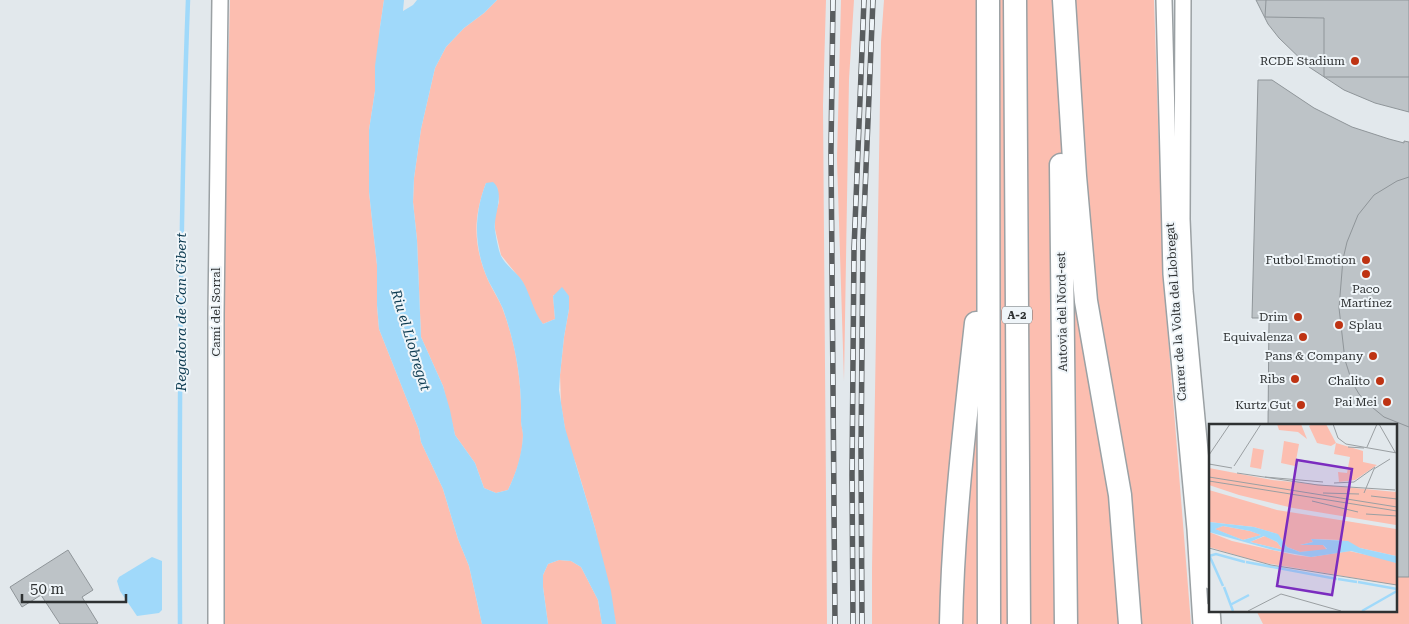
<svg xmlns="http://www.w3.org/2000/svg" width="1409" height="624" viewBox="0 0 1409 624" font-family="'Roboto Serif',serif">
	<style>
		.green { fill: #fcbeb0 }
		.water { fill: #a0d9fa }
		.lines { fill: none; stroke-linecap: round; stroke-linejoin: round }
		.stream { stroke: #a0d9fa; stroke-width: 4.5 }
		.building { fill: #bdc3c7; stroke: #8f9599 }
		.minor-casing { stroke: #9ba1a4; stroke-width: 18 }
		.highway-casing { stroke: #9ba1a4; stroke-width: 25 }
		.minor { stroke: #fff; stroke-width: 15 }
		.highway { stroke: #fff; stroke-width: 22 }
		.rail-casing { stroke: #595d5f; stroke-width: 5.5 }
		.rail { stroke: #eff5f9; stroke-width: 4; stroke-dasharray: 11; stroke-linecap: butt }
		.poi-dot { fill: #be3313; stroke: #eff5f9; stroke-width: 2 }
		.labels { text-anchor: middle; stroke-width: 4; stroke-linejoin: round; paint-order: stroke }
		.shield { fill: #eff5f9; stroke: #686c6e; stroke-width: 1 }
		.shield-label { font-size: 11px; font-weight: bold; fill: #2e3132 }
		.poi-label { font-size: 12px; fill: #2e3132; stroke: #eff5f9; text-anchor: end }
		.street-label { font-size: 12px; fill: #2e3132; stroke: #eff5f9 }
		.water-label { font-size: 14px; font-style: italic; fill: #0d3b51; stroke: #eff5f9 }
		.inset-river { fill: none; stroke: #a0d9fa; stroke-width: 2.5 }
		.inset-road { fill: none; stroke: #9a9fa2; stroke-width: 1 }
		.view { fill: #7b2cbf; fill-opacity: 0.15; stroke: #7b2cbf; stroke-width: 2.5 }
		.inset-edge { fill: none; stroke: #2e3132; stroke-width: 2.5 }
	</style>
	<rect width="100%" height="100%" fill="#e2e8ec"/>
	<g class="green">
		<path d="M230 0H384L380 27 375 91 369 130V192L377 265V305L379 329 419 430 421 442 443 489 458 539 469 566 482 624H225L224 248Z"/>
		<path d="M497 0H826L823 105 827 624H616L595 528 576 464 567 441 561 404 560 375 564 337 569 309 553 295 555 319 543 324 535 314 522 281 501 255 495 229V215L499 202 497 187 486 183C473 218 473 245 488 280 492 289 498 298 502 307 516 344 522 381 521 420 521 425 523 430 523 435 523 454 516 474 508 490L496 493 484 488 475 463 455 435 443 386 421 337 417 240 413 202 414 178 421 129 435 68 446 47 464 28 484 13Z"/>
		<path d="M841 0H854L849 79 844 381 837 159Z"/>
		<path d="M884 0H1154L1163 273 1191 624H872V568L881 42Z"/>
		<path d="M559 560 571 561 581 567 598 600 602 624H548L543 587V575L548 564Z"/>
		<path d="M1395 577H1409V624H1263L1256 610H1395Z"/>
	</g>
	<g class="water">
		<path d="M384 0H404L403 11 413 5 417 0H497L484 13 464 28 446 47 435 68 421 129 414 178 413 202 417 240 421 337 443 386 450 410 455 435 475 463 484 488 496 493 508 490C516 474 522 454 523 436 523 431 521 426 521 421 522 380 516 347 503 309 499 300 494 291 489 282 474 250 473 216 486 183L493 182C506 193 493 215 495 230 496 237 498 249 501 256 506 266 518 273 523 282 531 296 533 311 543 324L555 319 553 296 562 287 569 296V309L564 337 560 375 559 390 565 428 595 528 611 591 616 624H602L598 600 581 567 571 561 559 560 548 564 543 575V587L548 624H482L469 566 458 539 443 489 421 442 419 430 379 329 377 305V265L369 192V130L375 91V66L380 27Z"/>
		<path d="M152 557 162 561V610L159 613 137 616 120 591 117 581 119 577Z"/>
	</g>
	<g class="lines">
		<path class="stream" d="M180 624C179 416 180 208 188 0"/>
	</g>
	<g class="building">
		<path d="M1256 0H1409V112L1375 103 1344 90 1309 67 1279 38 1268 24Z"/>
		<path d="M1266 0H1409V77H1324V18L1265 17Z"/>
		<path d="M1258 80H1272L1314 108 1352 127 1389 139 1404 143V141L1409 142V577H1395V425H1268L1269 318H1252Z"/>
		<path d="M1409 177V427L1384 417 1367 403 1359 394 1352 382 1345 360 1339 308 1343 259 1347 242 1358 215 1374 195 1397 181Z"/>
		<path d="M68 550 93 590 82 597 98 623 96 624H60L41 595 22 607 10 587Z"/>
	</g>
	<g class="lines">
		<defs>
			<g id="minor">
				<path d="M1164 0 1171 274 1195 529 1201 624"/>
				<path d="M1183 0 1182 219 1185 291 1205 504 1210 581"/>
				<path d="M1212 610 1213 624"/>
				<path d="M216 624V314L220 0"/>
			</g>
			<g id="highway">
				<path d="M988 0 989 624"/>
				<path d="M1015 0 1019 624"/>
				<path d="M1064 0 1075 176 1086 301 1120 495 1130 624"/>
				<path d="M1061 165 1066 624"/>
				<path d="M951 624C953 523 965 423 976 323"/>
			</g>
		</defs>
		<use href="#minor" class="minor-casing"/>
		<use href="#highway" class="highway-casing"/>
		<use href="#minor" class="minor"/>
		<use href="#highway" class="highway"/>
		<defs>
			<g id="rail">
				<path d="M833 0 831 151 835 624"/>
				<path d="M853 624 852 475 854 249 864 0"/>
				<path d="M862 624 861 451 863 240 873 0"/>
			</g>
		</defs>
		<use href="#rail" class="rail-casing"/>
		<use href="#rail" class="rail"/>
	</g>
	<g class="poi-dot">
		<circle cx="1355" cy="61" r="5"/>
		<circle cx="1366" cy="260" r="5"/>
		<circle cx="1366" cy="274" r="5"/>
		<circle cx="1298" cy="317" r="5"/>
		<circle cx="1339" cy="325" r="5"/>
		<circle cx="1303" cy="337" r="5"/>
		<circle cx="1373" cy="356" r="5"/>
		<circle cx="1295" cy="379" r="5"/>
		<circle cx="1380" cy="381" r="5"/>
		<circle cx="1387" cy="402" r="5"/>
		<circle cx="1301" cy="405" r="5"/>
	</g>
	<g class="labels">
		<rect class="shield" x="1002" y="306.5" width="30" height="17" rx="4"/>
		<g class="shield-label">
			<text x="1017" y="319">A-2</text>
		</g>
		<g class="poi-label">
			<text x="1345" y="65">RCDE Stadium</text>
			<text x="1356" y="264">Futbol Emotion</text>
			<text x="1366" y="293" text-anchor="middle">Paco<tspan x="1366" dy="14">Martínez</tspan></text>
			<text x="1288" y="321">Drim</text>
			<text x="1349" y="329" text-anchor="start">Splau</text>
			<text x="1293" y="341">Equivalenza</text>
			<text x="1363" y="360">Pans &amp; Company</text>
			<text x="1285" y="383">Ribs</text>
			<text x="1370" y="385">Chalito</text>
			<text x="1377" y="406">Pai Mei</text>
			<text x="1291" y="409">Kurtz Gut</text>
		</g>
		<g class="street-label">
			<text transform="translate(216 312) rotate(-90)" y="4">Camí del Sorral</text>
			<text transform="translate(1062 312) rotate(-91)" y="4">Autovia del Nord-est</text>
			<text transform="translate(1176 312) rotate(-94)" y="4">Carrer de la Volta del Llobregat</text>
		</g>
		<g class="water-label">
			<text transform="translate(181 312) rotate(-90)" y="5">Regadora de Can Gibert</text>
			<text transform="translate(411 340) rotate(73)" y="5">Riu el Llobregat</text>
		</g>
	</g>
	<g transform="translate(1209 424)">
		<rect width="188" height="188" fill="#e2e8ec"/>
		<path d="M68 0H92L98 15 89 8 70 6ZM103 0H117L127 19 154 27V38L168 41 146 56 130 58 129 48 138 49 141 33 125 30 127 19 122 22 108 19 100 2ZM75 17 90 20 86 42 72 39ZM44 24 55 26 52 45 41 43ZM0 44 63 56 187 68V101L84 84 30 71 0 61ZM0 66 68 86 187 105V132L151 124 131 116 102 115 104 118 91 121H114L118 126 91 128 78 123 68 110 45 103 0 98ZM14 102 41 107 53 111 34 116 5 105ZM0 108 23 117 86 131 102 133 140 127 181 136 187 139V161L50 138 0 123ZM56 112 68 118 74 126 41 118Z" fill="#fcbeb0"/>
		<path d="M0 98 45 103 69 110 78 123 91 128 118 125 114 121H91L104 118 102 115 139 117 151 124 187 132V139L142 127 102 133 64 126 0 108ZM14 102 41 107 52 111 34 116 6 105ZM55 112 68 118 74 126 41 118Z" fill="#a0d9fa" fill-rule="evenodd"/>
		<path class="inset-river" d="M0 132 7 130 36 138M1 133 14 162M37 138 128 155M129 155 148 158M149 158 188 165M15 163 24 187M21 181 40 171M153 187 188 167"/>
		<path class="inset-road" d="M124 0 129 14 137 20 188 29M170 0 186 28M139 23 155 24M158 23 168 0M0 31 21 0M0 40 23 44M25 42 52 0M28 49 109 61 186 66M0 53 188 83M56 53 114 58M0 57 188 87M125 59 145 58 166 43M114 69 150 70M155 69 165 45 181 35M162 72 188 75M103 77 149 88M157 90 188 92M0 124 62 141 188 161M39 187 72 170 132 187"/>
		<path class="view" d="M88 36 143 45 123 171 68 162Z"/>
		<rect width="188" height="188" class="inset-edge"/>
	</g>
	<path d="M22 594v8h104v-8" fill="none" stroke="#2e3132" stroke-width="2.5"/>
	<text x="30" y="594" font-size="15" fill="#2e3132" stroke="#eff5f9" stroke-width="4" paint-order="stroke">50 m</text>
</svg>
